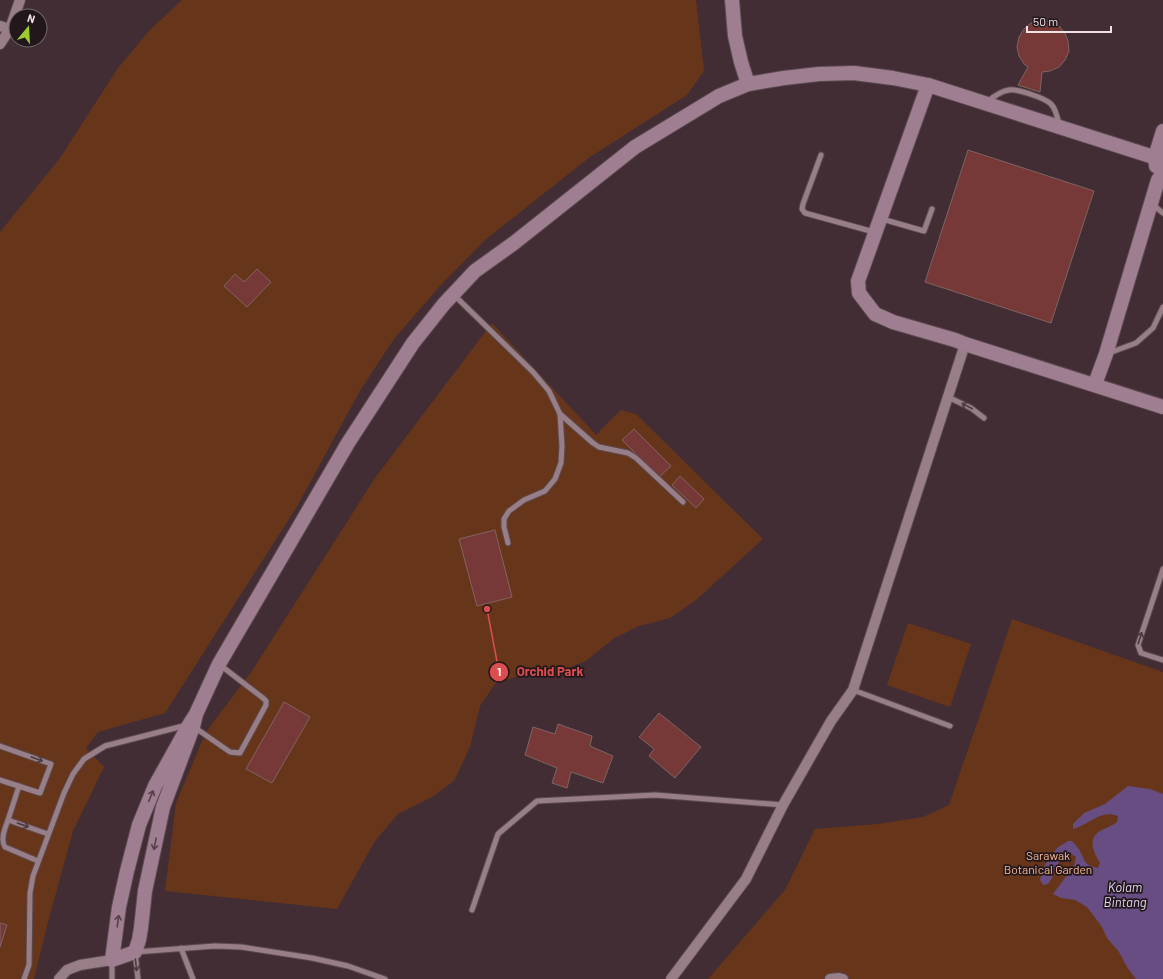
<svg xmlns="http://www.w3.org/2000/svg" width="1163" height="979" viewBox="0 0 1163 979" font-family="Barlow,sans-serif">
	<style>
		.green { fill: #67361a }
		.water { fill: #674d81 }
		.building { fill: #773937; stroke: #7e6462 }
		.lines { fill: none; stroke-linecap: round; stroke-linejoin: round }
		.lane-casing { stroke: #5c4a50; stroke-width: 7 }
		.street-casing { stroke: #5c4a50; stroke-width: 12 }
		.secondary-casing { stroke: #5c4a50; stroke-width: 16 }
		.lane { stroke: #987e86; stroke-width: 5 }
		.street { stroke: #987e86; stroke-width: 10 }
		.secondary { stroke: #a07e91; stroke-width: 14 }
		.oneway { stroke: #4b3c40 }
		.oneway2 { stroke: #54414a }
		.labels { text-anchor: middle; stroke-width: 3.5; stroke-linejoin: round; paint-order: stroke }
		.park-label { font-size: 12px; fill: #fcb793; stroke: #22181b }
		.water-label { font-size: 13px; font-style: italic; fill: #e2d3f4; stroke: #22181b }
		.leader { fill: none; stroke: #db4d4e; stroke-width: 1.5 }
		.callout-dot { fill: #db4d4e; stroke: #22181b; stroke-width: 1.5 }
		.mark-label { font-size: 12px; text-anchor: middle; font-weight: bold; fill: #fff }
		.callout-label { font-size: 13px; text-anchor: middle; font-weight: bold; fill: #db4d4e; stroke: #22181b; stroke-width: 3.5; stroke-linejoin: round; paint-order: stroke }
	</style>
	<rect width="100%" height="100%" fill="#422d34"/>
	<g class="green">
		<path d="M182 0H696L704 71 687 95 590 157 485 240 440 286 394 339 361 389 296 508 165 713 98 732 86 748 104 767 73 831 48 922 34 979H0V232L60 158 118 68 148 32Z"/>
		<path d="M492 323 596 435 621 410 636 414 763 539 696 600 670 618 639 626 613 639 586 661 555 673 521 675 495 684 480 706 470 747 454 781 432 797 398 814 375 841 337 909 165 891 176 803 206 732 252 671 375 478Z"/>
		<path d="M1012 619 1163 672V979H708L785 890 815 829 878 824 923 817 949 805 985 700Z"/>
		<path d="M908 623 971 644 950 707 887 685Z"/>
	</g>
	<path class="water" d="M1128 786 1150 789 1163 794V979H1136L1127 967 1119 952 1107 938 1102 927 1087 907 1075 900 1061 898 1053 894 1074 866 1076 857 1070 853 1063 854 1053 874 1052 878 1048 884 1043 885 1040 880 1042 871 1046 863 1057 848 1068 841H1072C1075 844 1078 848 1080 851 1085 861 1085 866 1098 868L1100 863C1094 853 1087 839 1100 831 1105 828 1112 826 1117 822L1118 816C1100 809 1089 825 1073 829V824L1084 813 1105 804Z"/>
	<g class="building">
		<path d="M1040 21H1050L1059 26 1065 33 1068 41 1069 51 1065 60 1059 67 1050 71 1042 72 1040 92 1018 85 1028 67 1024 64 1019 56 1017 47 1019 37 1024 29 1031 23Z"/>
		<path d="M968 150 1094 191 1051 323 925 282Z"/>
		<path d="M257 269 271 282 247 307 224 286 235 274 244 282Z"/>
		<path d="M634 429 671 466 659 477 622 440Z"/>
		<path d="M680 476 704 499 696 508 672 485Z"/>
		<path d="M495 530 512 597 477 606 459 539Z"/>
		<path d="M284 702 310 717 272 783 246 769Z"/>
		<path d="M659 713 701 747 675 778 649 756 654 749 639 737Z"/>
		<path d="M558 724 592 736 590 746 613 756 603 783 571 772 567 788 552 783 557 768 525 755 533 727 555 734Z"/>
		<path d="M0 923 7 925 0 947Z"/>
	</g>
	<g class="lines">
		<defs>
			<g id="lane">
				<path d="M987 102C993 97 1001 91 1009 90 1016 89 1023 92 1030 94 1051 101 1055 103 1059 125"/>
				<path d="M821 155 803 204 802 209 805 213 874 232"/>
				<path d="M1152 204 1163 213"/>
				<path d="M882 219 924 231 932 209"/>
				<path d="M454 295 533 372 549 391 560 414 562 446 561 463 555 479 545 491 524 500 509 511 504 519V527L508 543"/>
				<path d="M1109 353 1136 343 1153 328 1163 307"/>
				<path d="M948 397 971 408 984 418"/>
				<path d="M560 414 593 443 599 447 628 453 636 458 683 502"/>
				<path d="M1163 569 1138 645 1141 653 1147 655 1163 660"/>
				<path d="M853 690 950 726"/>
				<path d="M194 727 230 752 240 753 266 705V701L263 698 220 665"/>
				<path d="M0 746 51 764 40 793 0 780"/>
				<path d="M8 820 19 786"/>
				<path d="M38 861 5 847C0 840 5 828 8 820L48 834"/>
				<path d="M472 910 498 834 537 801 655 795 783 805"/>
				<path d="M181 948 193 979"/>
				<path d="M24 979 29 965 30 893 33 876 64 793 73 774 84 759 105 746 187 725"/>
				<path d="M112 979V960"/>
				<path d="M138 979 135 952 215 946 241 947 312 958 348 966 385 979"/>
			</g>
			<g id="street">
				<path d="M0 26 10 29"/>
				<path d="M0 44 10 29 20 0"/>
				<path d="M59 979 67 970 80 965 112 960"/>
				<path d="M671 979 746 879 783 805 831 721 853 690 965 344"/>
				<path d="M830 979 839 978 843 979"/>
			</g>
			<g id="secondary">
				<path d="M732 0 735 36 741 62 748 84"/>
				<path d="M928 85 858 281 859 293 875 314 893 322 955 340 965 344 1163 407"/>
				<path d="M1156 166 1155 157 1163 131"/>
				<path d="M1095 384 1106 354 1158 180 1163 173"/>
				<path d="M196 714 193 727 163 807 145 891 141 928 139 940 135 952 112 960 119 907 127 871 139 825 155 786 189 725 196 714 219 664 348 443 413 343 444 304 475 271 514 243 635 147 719 96 748 84 784 78 819 74 854 73 893 78 928 85 1163 160"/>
			</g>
		</defs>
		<use href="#lane" class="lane-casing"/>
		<use href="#street" class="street-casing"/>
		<use href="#secondary" class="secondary-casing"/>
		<use href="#lane" class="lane"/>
		<use href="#street" class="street"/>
		<use href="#secondary" class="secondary"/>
	</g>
	<defs><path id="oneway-shaft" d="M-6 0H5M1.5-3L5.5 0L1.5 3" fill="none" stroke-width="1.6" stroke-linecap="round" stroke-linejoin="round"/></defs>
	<g class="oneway">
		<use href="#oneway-shaft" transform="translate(967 406) rotate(-152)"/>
		<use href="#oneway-shaft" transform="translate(1140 638) rotate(-72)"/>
		<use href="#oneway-shaft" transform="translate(37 759) rotate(20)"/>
		<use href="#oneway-shaft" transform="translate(23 825) rotate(19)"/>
		<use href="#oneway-shaft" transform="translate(136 965) rotate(84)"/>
	</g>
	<g class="oneway2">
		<use href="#oneway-shaft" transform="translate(151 796) rotate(-67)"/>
		<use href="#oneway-shaft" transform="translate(155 844) rotate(102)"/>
		<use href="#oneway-shaft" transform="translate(118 921) rotate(-82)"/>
	</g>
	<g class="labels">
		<g class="park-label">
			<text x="1048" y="860">Sarawak<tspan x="1048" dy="14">Botanical Garden</tspan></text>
		</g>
		<g class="water-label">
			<text x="1125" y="892">Kolam<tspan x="1125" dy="15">Bintang</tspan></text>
		</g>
	</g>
	<path class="leader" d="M487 609L499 672"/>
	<g class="callout-dot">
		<circle cx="487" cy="609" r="4"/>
		<circle cx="499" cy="672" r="10"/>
	</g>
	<g class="mark-label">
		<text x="499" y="676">1</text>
	</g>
	<g class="callout-label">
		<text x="550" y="676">Orchid Park</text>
	</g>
	<g transform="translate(28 28) rotate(18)"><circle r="19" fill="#22181b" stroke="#74686c"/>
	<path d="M0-3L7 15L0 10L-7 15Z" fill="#9eca2e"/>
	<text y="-6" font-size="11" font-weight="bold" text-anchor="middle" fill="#efe1e5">N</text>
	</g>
	<path d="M1027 26v6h84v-6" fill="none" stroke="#efe1e5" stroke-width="2"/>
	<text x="1033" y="26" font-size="12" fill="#efe1e5" stroke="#22181b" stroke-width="3" paint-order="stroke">50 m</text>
</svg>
